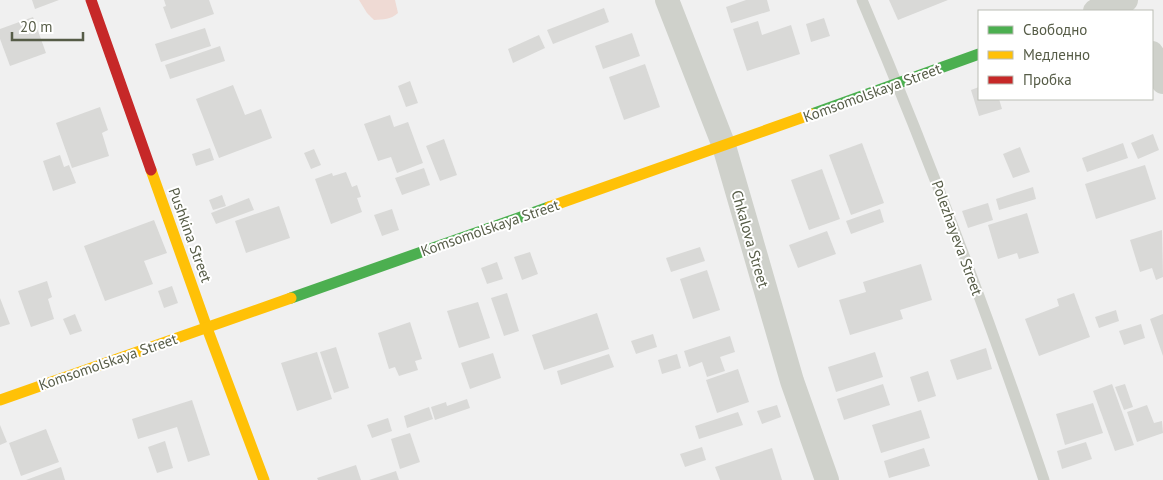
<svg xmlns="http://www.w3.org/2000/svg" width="1163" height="480" viewBox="0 0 1163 480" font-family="'PT Sans',sans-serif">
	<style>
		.green { fill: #efdad4 }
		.building { fill: #d9d9d7 }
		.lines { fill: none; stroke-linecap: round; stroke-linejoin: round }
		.lane { stroke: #cfd1cb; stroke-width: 11 }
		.street { stroke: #cfd1cb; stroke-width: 24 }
		.fast { stroke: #4caf50; stroke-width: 11 }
		.slow { stroke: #ffc107; stroke-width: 11 }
		.jam { stroke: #c62828; stroke-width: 11 }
		.labels { text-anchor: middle; stroke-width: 4; stroke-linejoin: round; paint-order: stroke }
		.street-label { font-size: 15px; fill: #565c47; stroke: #fff }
	</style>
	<rect width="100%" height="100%" fill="#f0f0f0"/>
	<path class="green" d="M359 0H395L398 13C390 20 384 19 374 20L367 13Z"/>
	<g class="building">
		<path d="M32 0H59L35 9Z"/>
		<path d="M164 0H209L214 14 171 29 163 7 166 6Z"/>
		<path d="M746 0H767L770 11 731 23 726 7Z"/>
		<path d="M889 0H948L898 20Z"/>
		<path d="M604 8 609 22 553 44 547 30Z"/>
		<path d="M33 17 46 53 10 66 0 39V29Z"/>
		<path d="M824 18 830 36 811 42 806 24Z"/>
		<path d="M758 21 762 35 791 25 800 54 747 71 733 29Z"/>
		<path d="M205 28 211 46 161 62 155 44Z"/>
		<path d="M632 33 640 56 603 69 595 46Z"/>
		<path d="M539 35 545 48 513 63 508 49Z"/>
		<path d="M220 46 225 61 170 79 165 65Z"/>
		<path d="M645 64 660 107 624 120 609 77Z"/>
		<path d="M410 81 418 103 406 107 398 86Z"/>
		<path d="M233 85 245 115 261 109 272 138 219 158 196 99Z"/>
		<path d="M979 87V99H999L1002 109 979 116 971 90Z"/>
		<path d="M100 107 108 130 102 133 109 156 72 168 56 123Z"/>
		<path d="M390 115 394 127 408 122 423 163 397 173 391 157 378 161 364 124Z"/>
		<path d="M1153 134 1159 150 1138 159 1131 143Z"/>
		<path d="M444 139 457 175 440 181 426 146Z"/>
		<path d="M862 143 884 203 851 215 829 155Z"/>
		<path d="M1123 143 1128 158 1087 172 1082 158Z"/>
		<path d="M1020 147 1030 172 1013 178 1003 154Z"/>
		<path d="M210 148 214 160 196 166 192 154Z"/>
		<path d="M314 149 321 165 311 169 304 153Z"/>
		<path d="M60 155 64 167 69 165 76 183 53 191 43 161Z"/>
		<path d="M1145 165 1156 199 1096 219 1085 184Z"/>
		<path d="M424 168 430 185 402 195 395 178Z"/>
		<path d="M822 169 840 219 809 230 791 180Z"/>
		<path d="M346 172 352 187 357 185 361 197 357 198 362 212 331 224 315 179 332 173 333 176Z"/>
		<path d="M1033 187 1036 199 999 210 996 199Z"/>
		<path d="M222 195 226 206 213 210 209 200Z"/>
		<path d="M249 198 254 210 216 224 211 213Z"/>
		<path d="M988 203 993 220 968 228 962 211Z"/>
		<path d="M279 206 290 238 246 253 235 221Z"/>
		<path d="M392 209 399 230 382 236 374 215Z"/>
		<path d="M880 209 884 222 851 234 846 221Z"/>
		<path d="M1027 213 1039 253 1019 259 1017 253 998 259 988 225Z"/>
		<path d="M154 220 167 253 144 261 153 284 105 301 84 246Z"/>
		<path d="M1162 230 1163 277 1156 280 1152 268 1140 272 1130 240Z"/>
		<path d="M827 231 836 254 798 268 789 245Z"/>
		<path d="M700 247 705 261 671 272 666 258Z"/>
		<path d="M530 252 538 274 522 280 514 257Z"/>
		<path d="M497 262 503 279 487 284 481 268Z"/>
		<path d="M921 264 932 300 900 310 903 319 850 335 839 300 866 292 863 282Z"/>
		<path d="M707 270 720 310 693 319 680 279Z"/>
		<path d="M47 281 52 297 48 299 54 319 31 327 18 291Z"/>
		<path d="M172 286 178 303 164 308 158 291Z"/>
		<path d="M507 293 519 331 504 336 491 298Z"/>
		<path d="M1074 293 1090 337 1039 356 1025 319 1059 306 1057 299Z"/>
		<path d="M0 298 10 324 0 327Z"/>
		<path d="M478 302 490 338 459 348 447 311Z"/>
		<path d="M1116 310 1119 321 1099 328 1095 317Z"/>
		<path d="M597 313 609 349 544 370 532 335Z"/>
		<path d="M75 314 82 331 70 335 63 319Z"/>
		<path d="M1163 314V356L1150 319Z"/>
		<path d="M410 322 422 359 415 361 418 370 399 376 395 367 389 369 378 333Z"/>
		<path d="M1141 324 1145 338 1124 345 1119 331Z"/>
		<path d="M653 334 657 347 636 354 631 341Z"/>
		<path d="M730 336 735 352 720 357 725 371 707 377 702 362 689 367 684 351Z"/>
		<path d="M336 347 349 388 334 393 320 352Z"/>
		<path d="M986 348 992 369 957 380 950 360Z"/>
		<path d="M317 352 332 399 297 411 281 363Z"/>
		<path d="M875 352 883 377 836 392 828 367Z"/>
		<path d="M493 353 501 378 470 389 461 363Z"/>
		<path d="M609 354 614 367 561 385 557 371Z"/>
		<path d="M677 354 681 368 662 374 658 360Z"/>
		<path d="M738 369 749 402 717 413 706 380Z"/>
		<path d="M928 371 936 396 918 402 910 377Z"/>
		<path d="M883 384 890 405 844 420 837 399Z"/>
		<path d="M1112 384 1134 445 1115 451 1093 391Z"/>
		<path d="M1125 384 1133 407 1124 410 1115 387Z"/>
		<path d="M467 399 470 408 435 420 431 407 446 402 447 406Z"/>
		<path d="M192 400 210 455 188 462 177 427 138 439 132 419Z"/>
		<path d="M1093 403 1103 433 1065 445 1056 414Z"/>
		<path d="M777 405 781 417 762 424 757 411Z"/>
		<path d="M1147 405 1154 423 1162 421 1163 433 1137 442 1127 412Z"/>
		<path d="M429 407 433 419 407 428 404 416Z"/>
		<path d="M921 410 930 438 881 453 872 425Z"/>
		<path d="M738 412 743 425 699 439 695 426Z"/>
		<path d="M388 418 392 431 372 438 367 425Z"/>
		<path d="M0 425 7 442 0 445Z"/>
		<path d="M46 429 59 462 21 476 9 443Z"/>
		<path d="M410 433 420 462 400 469 391 439Z"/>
		<path d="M165 441 173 468 157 473 148 447Z"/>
		<path d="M1086 442 1092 459 1062 469 1057 451Z"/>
		<path d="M702 447 706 460 685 467 680 454Z"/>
		<path d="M772 448 782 480H720L715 467Z"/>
		<path d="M924 448 930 466 889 478 884 461Z"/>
		<path d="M356 465 361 480H318L317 478Z"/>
		<path d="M61 467 65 480H26Z"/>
		<path d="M396 471 399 480H369Z"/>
	</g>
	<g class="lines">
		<path class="lane" d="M862 0C929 157 989 318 1044 480"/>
		<g class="street">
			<path d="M667 0 724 146 792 381 827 480"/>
			<path d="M1095 11 1126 0"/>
			<path d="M1152 53 1163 82"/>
		</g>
		<g class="fast">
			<path d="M812 114 979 54"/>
			<path d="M291 298 549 207"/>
		</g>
		<g class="slow">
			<path d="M151 170 207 328 264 480"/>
			<path d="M549 207 812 114"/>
			<path d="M0 400 291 298"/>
		</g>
		<path class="jam" d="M91 0 151 170"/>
	</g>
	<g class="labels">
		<g class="street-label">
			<text transform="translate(872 93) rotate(-20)" y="5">Komsomolskaya Street</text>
			<text transform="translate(490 228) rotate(-19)" y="5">Komsomolskaya Street</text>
			<text transform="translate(190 235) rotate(70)" y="5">Pushkina Street</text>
			<text transform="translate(957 238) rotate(70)" y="5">Polezhayeva Street</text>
			<text transform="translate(750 239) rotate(74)" y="5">Chkalova Street</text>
			<text transform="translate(108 362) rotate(-19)" y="5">Komsomolskaya Street</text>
		</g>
	</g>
	<rect x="978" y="10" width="175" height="90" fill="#ffffff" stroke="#bbbeb5"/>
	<rect x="988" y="26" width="25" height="8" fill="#4caf50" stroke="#bbbeb5"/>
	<text x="1023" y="35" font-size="15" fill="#565c47">Свободно</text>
	<rect x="988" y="51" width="25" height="8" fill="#ffc107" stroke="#bbbeb5"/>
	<text x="1023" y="60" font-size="15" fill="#565c47">Медленно</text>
	<rect x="988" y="76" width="25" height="8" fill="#c62828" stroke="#bbbeb5"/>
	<text x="1023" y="85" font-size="15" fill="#565c47">Пробка</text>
	<path d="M12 32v8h71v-8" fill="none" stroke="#565c47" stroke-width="2.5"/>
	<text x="20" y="32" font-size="15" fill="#565c47" stroke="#ffffff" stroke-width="4" paint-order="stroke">20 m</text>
</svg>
